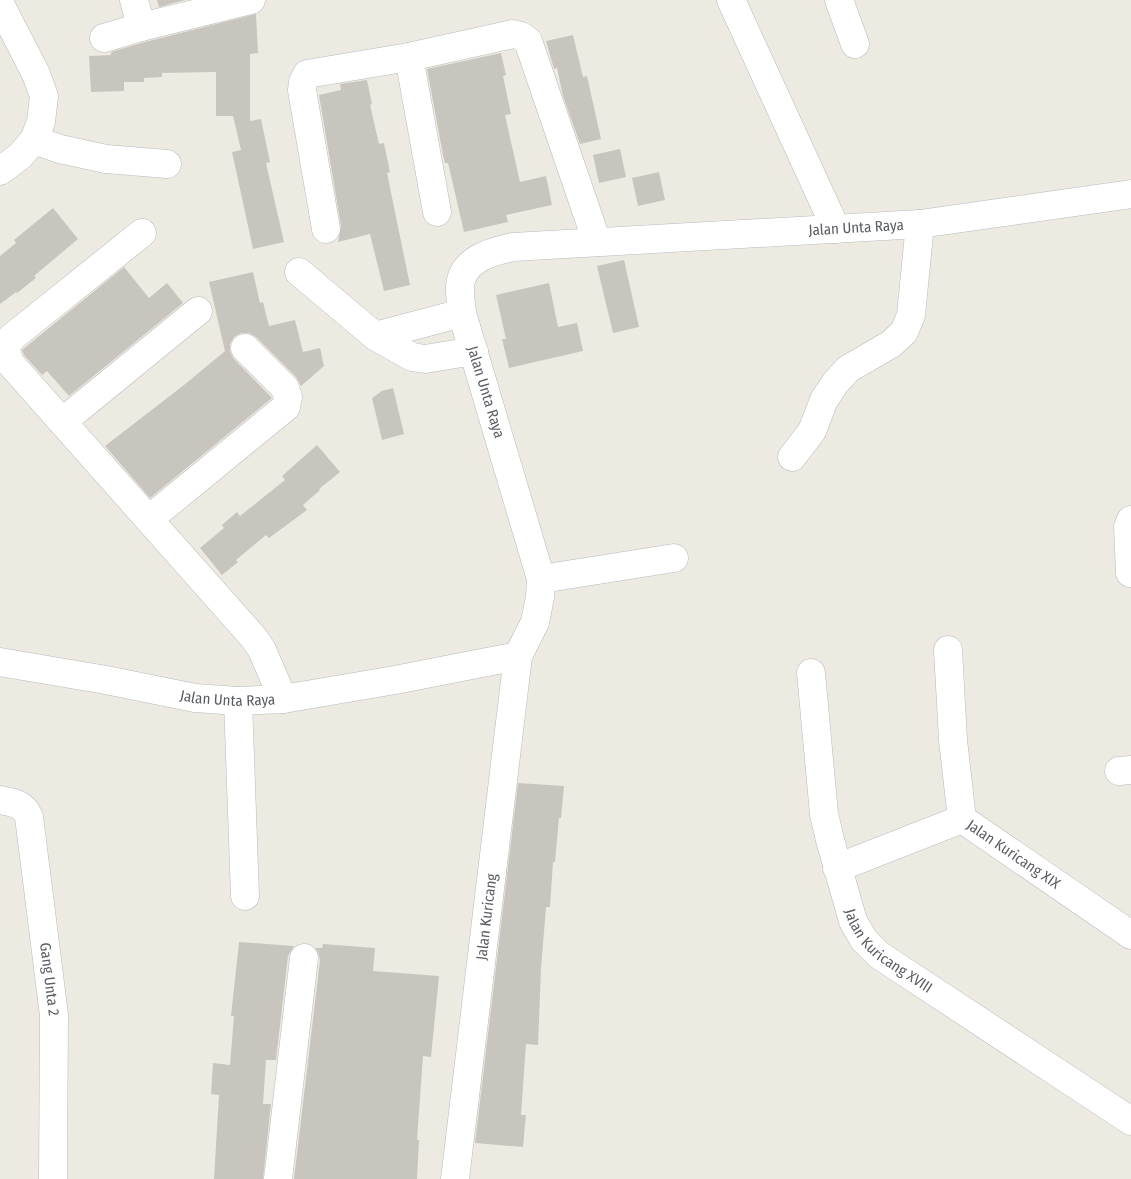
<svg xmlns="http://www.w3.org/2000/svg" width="1131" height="1179" viewBox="0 0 1131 1179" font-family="'Fira Sans Condensed',sans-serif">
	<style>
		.building { fill: #c8c5bf }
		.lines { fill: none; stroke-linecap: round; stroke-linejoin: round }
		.minor-casing { stroke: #b7b9be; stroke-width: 29 }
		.tertiary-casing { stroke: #b7b9be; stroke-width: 29 }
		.minor { stroke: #fff; stroke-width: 28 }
		.tertiary { stroke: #fff; stroke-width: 28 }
		.labels { text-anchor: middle; stroke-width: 4.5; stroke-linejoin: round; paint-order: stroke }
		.street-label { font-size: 15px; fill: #5a5d63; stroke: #fff }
	</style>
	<rect width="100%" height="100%" fill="#edebe1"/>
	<g class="building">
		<path d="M157 0H185L159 7Z"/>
		<path d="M256 14 258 53 250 54V121L261 119 270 162 266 163 284 242 253 249 232 152 241 150 233 116H216V72L162 73V77L144 78V82H124V91L91 92 89 56 111 55V52L145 42Z"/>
		<path d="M573 35 583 77 587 76 601 139 580 144 563 96 557 68 554 69 546 41Z"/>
		<path d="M501 53 506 75 503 76 511 114 505 115 520 182 546 176 552 205 506 215 508 222 464 232 448 163H445L443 155 427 69Z"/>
		<path d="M367 80 372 104 370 105 379 144 384 143 390 172 387 173 410 285 384 291 370 234 338 242 341 226 319 95 341 90 340 84Z"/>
		<path d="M620 149 626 177 599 183 593 155Z"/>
		<path d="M659 172 665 200 638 206 632 178Z"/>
		<path d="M53 208 78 239 34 276 36 278 17 293 16 292 0 304V256L16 243 14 240Z"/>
		<path d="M624 260 639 327 613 333 597 266Z"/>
		<path d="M124 267 149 298 167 283 183 303 69 396 47 371 42 375 24 355 22 350Z"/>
		<path d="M253 272 260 303 263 302 269 326 295 320 303 352 320 348 324 366 301 386 296 377 256 337 249 333H241L234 337 230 344V352L234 359 272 398 150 498 105 446 184 385 225 351 209 282Z"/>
		<path d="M549 283 558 327 577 323 583 351 509 368 502 339H506L496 295Z"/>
		<path d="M393 388 404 434 382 440 372 398 382 391Z"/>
		<path d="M317 445 340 472 319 489 320 490 303 505 307 510 269 538 266 535 236 560 238 562 222 575 200 548 224 528 222 525 237 512 240 516 285 480 282 476Z"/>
		<path d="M518 783 564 786 561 818H559L555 862H553L550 907H546L541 969 538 1045 526 1044 521 1115H526L523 1147 475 1143Z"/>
		<path d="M239 942 294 946 288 956 276 1060H266L263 1104H271L263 1179H214L219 1095 211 1094 213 1063 230 1065 234 1016H231Z"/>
		<path d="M323 944 375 948 373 971 439 976 431 1057 423 1056 417 1140H419L417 1179H294L320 960 318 952 315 948H322Z"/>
	</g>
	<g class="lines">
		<defs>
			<g id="minor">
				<path d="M731 0 836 229"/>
				<path d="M839 0 855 44"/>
				<path d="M0 4 36 74 44 96 41 122 34 140 20 156 0 171"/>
				<path d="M141 27 251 0"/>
				<path d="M104 38 141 27 134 0"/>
				<path d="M409 57 437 212"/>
				<path d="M34 140 60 149 106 159 167 164"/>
				<path d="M326 229 302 90 303 82 307 74 409 57 513 34 521 36 528 41 597 242"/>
				<path d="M142 233 11 338 5 348 10 363 254 638 262 650 283 699"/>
				<path d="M299 272 375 336 412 357 425 359 474 351"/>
				<path d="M375 336 462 313"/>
				<path d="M62 422 198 311"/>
				<path d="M792 457 812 431 824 400 836 382 848 369 891 344 904 332 911 315 920 224"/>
				<path d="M149 519 286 407 288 397 285 388 245 348"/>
				<path d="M1130 573 1128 527 1131 520"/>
				<path d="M541 579 674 558"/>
				<path id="s1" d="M948 650 953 740 962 819 1131 935"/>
				<path id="s2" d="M811 673 824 814 830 840 853 921 864 940 879 955 1131 1121"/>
				<path d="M238 701 245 896"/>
				<path d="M1119 771 1131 770"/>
				<path id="s3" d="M0 800C13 802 24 804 29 817L54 1015 53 1179"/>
				<path d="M837 868 962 819"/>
				<path d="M278 1179 304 958"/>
				<path id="s4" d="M455 1179 518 656"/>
			</g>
			<g id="tertiary">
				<path id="s5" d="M0 662 106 680 195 698 238 701 283 699 395 680 518 656 535 622 540 597 541 579 462 313C461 305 460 297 460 289 460 260 490 252 513 247L920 224 1131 194"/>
			</g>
		</defs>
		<use href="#minor" class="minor-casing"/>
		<use href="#tertiary" class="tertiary-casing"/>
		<use href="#minor" class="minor"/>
		<use href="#tertiary" class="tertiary"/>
	</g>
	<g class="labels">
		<g class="street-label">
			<text dy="5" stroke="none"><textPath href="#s5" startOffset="1326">Jalan Unta Raya</textPath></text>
			<text transform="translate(486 392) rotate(73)" y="5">Jalan Unta Raya</text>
			<text dy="5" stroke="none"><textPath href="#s5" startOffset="231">Jalan Unta Raya</textPath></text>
			<text dy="5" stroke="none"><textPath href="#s1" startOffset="232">Jalan Kuricang XIX</textPath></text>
			<text dy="5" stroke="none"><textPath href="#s4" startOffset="264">Jalan Kuricang</textPath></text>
			<text dy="5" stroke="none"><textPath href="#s2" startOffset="299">Jalan Kuricang XVIII</textPath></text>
			<text dy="5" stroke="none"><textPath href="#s3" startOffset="199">Gang Unta 2</textPath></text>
		</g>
	</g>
</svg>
